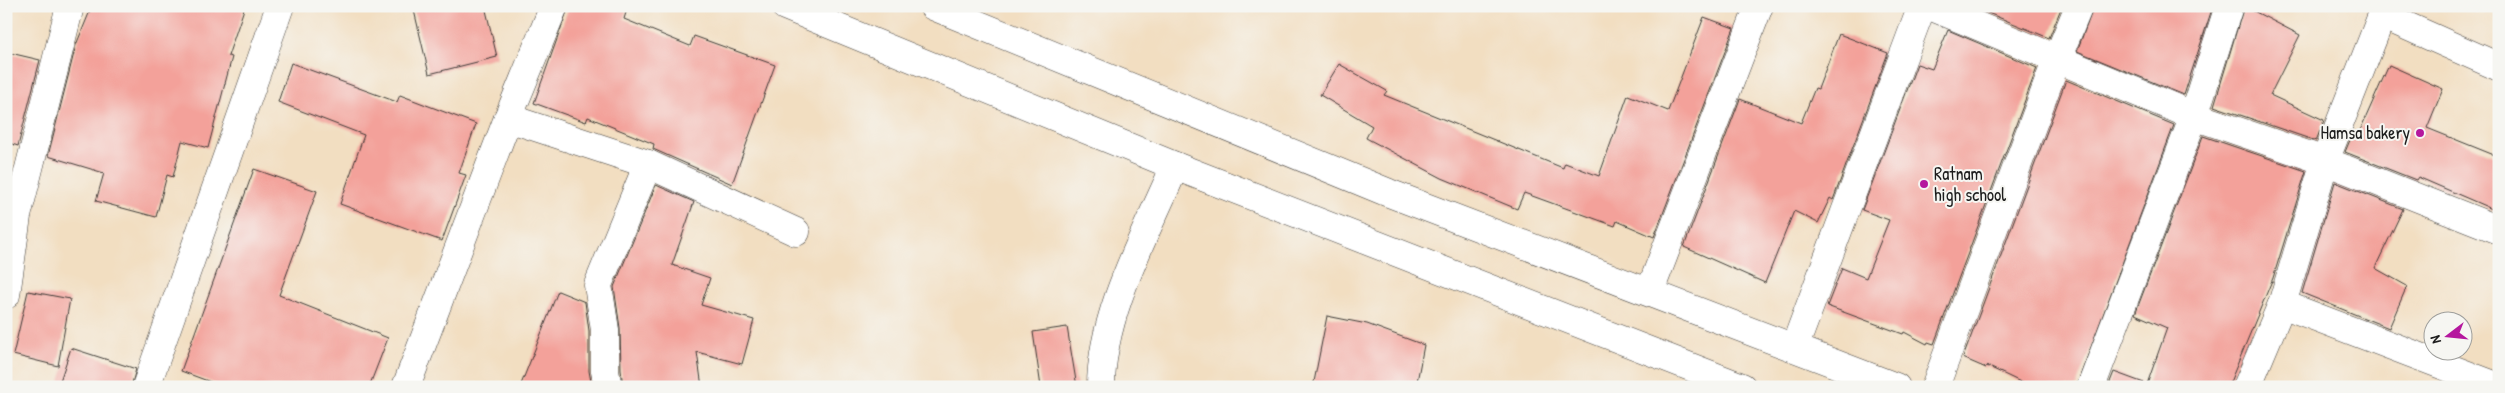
<svg xmlns="http://www.w3.org/2000/svg" width="2505" height="393" viewBox="0 0 2505 393" font-family="'Patrick Hand',sans-serif">
	<style>
		.building { fill: #f3a19a }
		.lines { fill: none; stroke-linecap: round; stroke-linejoin: round }
		.minor-casing { stroke: #3c3935; stroke-width: 29 }
		.minor { stroke: #fff; stroke-width: 28 }
		.poi-dot { fill: #b5179e; stroke: #f6f6f2; stroke-width: 2 }
		.labels { text-anchor: middle; stroke-width: 4; stroke-linejoin: round; paint-order: stroke }
		.poi-label { font-size: 18px; fill: #1c1c1c; stroke: #f6f6f2; text-anchor: end }
	</style>
	<rect width="100%" height="100%" fill="#f6f6f2"/>
	<filter id="ink" filterUnits="userSpaceOnUse"><feTurbulence type="fractalNoise" baseFrequency=".02" numOctaves="2"/><feDisplacementMap in="SourceGraphic" scale="10" xChannelSelector="R" yChannelSelector="G"/><feConvolveMatrix kernelMatrix="1 2 1 2 8 2 1 2 1" color-interpolation-filters="sRGB"/></filter>
	<filter id="wash" filterUnits="userSpaceOnUse"><feTurbulence type="fractalNoise" baseFrequency=".0096" numOctaves="4" result="noise"/><feDisplacementMap in="SourceGraphic" scale="20" xChannelSelector="R" yChannelSelector="G"/><feGaussianBlur stdDeviation="1.12" result="paint"/><feColorMatrix in="noise" values="0 0 0 0 0 0 0 0 0 0 0 0 0 0 0 0 0 1.4 0 .05"/><feComposite in="paint" operator="in"/></filter>
	<g filter="url(#wash)">
		<rect width="100%" height="100%" fill="#f2dec1"/>
		<g id="blocks">
			<g class="building">
				<path d="M92 6H245L228 56 232 57 208 148 182 141 173 177 167 175 156 217 96 201 104 173 48 156 76 45Z"/>
				<path d="M413 6H485L497 57 429 74Z"/>
				<path d="M569 6H628L624 19 690 46 694 36 775 65 732 184 653 149 654 144 588 117 586 122 534 103Z"/>
				<path d="M1971 6H2062L2049 38Z"/>
				<path d="M2094 6H2213L2184 95 2077 51Z"/>
				<path d="M2244 6 2300 35 2270 95 2324 120 2316 141 2214 106Z"/>
				<path d="M1704 17 1734 28 1654 237 1617 221 1615 226 1524 193 1517 209 1442 178 1366 138 1372 126 1320 95 1339 64 1387 91 1384 95 1563 168 1565 163 1599 176 1628 95 1668 111Z"/>
				<path d="M1948 30 2037 68 1934 344 1928 342 1927 344 1904 332 1903 334 1827 306 1842 268 1866 278 1889 220 1862 210 1917 64 1932 69Z"/>
				<path d="M1839 34 1888 53 1833 200 1830 198 1818 223 1794 211 1765 283 1684 247 1740 99 1801 123 1815 88 1818 89Z"/>
				<path d="M6 52 40 60 18 146 6 142Z"/>
				<path d="M291 63 397 102 400 95 476 124 459 173 466 175 442 241 340 204 364 135 278 102Z"/>
				<path d="M2389 65 2443 89 2427 128 2499 157V212L2418 177 2416 180 2345 152 2353 133 2358 135Z"/>
				<path d="M2066 80 2174 125 2076 387H2031L1987 366 1986 368 1963 358Z"/>
				<path d="M2203 136 2306 171 2273 278 2228 387H2146L2167 328 2135 314Z"/>
				<path d="M254 169 317 191 279 295 388 338 369 387H224L181 371Z"/>
				<path d="M2335 182 2403 209 2375 268 2407 286 2389 328 2302 293Z"/>
				<path d="M656 185 694 202 672 265 710 278 701 305 754 320 742 364 697 352 702 387H623L621 370 620 328 614 287Z"/>
				<path d="M28 291 70 299 58 366 13 355Z"/>
				<path d="M558 291 585 302 589 331V371L592 387H520Z"/>
				<path d="M1327 316 1367 324 1424 345 1416 387H1313Z"/>
				<path d="M1067 327 1077 387H1041L1033 332Z"/>
				<path d="M71 348 136 369 131 387H58Z"/>
				<path d="M2114 372 2144 383V387H2108Z"/>
			</g>
		</g>
	</g>
	<g filter="url(#ink)">
		<use href="#blocks" fill-opacity="0" stroke="#3c3935" stroke-width="1"/>
		<g class="lines">
			<defs>
				<g id="minor">
					<path d="M785 6 1175 166 1742 387"/>
					<path d="M933 6 1389 193 1896 387"/>
					<path d="M1930 6 2194 116 2325 161 2499 230"/>
					<path d="M508 118 648 164 796 232"/>
					<path d="M1650 291 1759 6"/>
					<path d="M6 295 17 216 70 6"/>
					<path d="M2282 304 2494 385"/>
					<path d="M1795 346 1922 6"/>
					<path d="M146 387 280 6"/>
					<path d="M406 387 508 118 554 6"/>
					<path d="M608 387 605 371V330L598 285 648 164"/>
					<path d="M1101 387C1101 313 1146 234 1175 166"/>
					<path d="M1935 387 2057 59 2079 6"/>
					<path d="M2091 387 2194 116 2229 6"/>
					<path d="M2247 387 2282 304 2325 161 2382 15 2499 67"/>
				</g>
			</defs>
			<use href="#minor" class="minor-casing"/>
			<use href="#minor" class="minor"/>
		</g>
	</g>
	<g class="poi-dot">
		<circle cx="2420" cy="133" r="5"/>
		<circle cx="1924" cy="184" r="5"/>
	</g>
	<g class="labels">
		<g class="poi-label">
			<text x="2410" y="139">Hamsa bakery</text>
			<text x="1934" y="180" text-anchor="start">Ratnam<tspan x="1934" dy="21">high school</tspan></text>
		</g>
	</g>
	<rect width="2505" height="393" fill="none" stroke="#f6f6f2" stroke-width="25"/>
	<g transform="translate(2448 336) rotate(254)"><circle r="24" fill="#f6f6f2" stroke="#9f9f9c"/>
	<path d="M0-4L9 19L0 12L-9 19Z" fill="#b5179e"/>
	<text y="-8" font-size="14" font-weight="bold" text-anchor="middle" fill="#1c1c1c">N</text>
	</g>
</svg>
